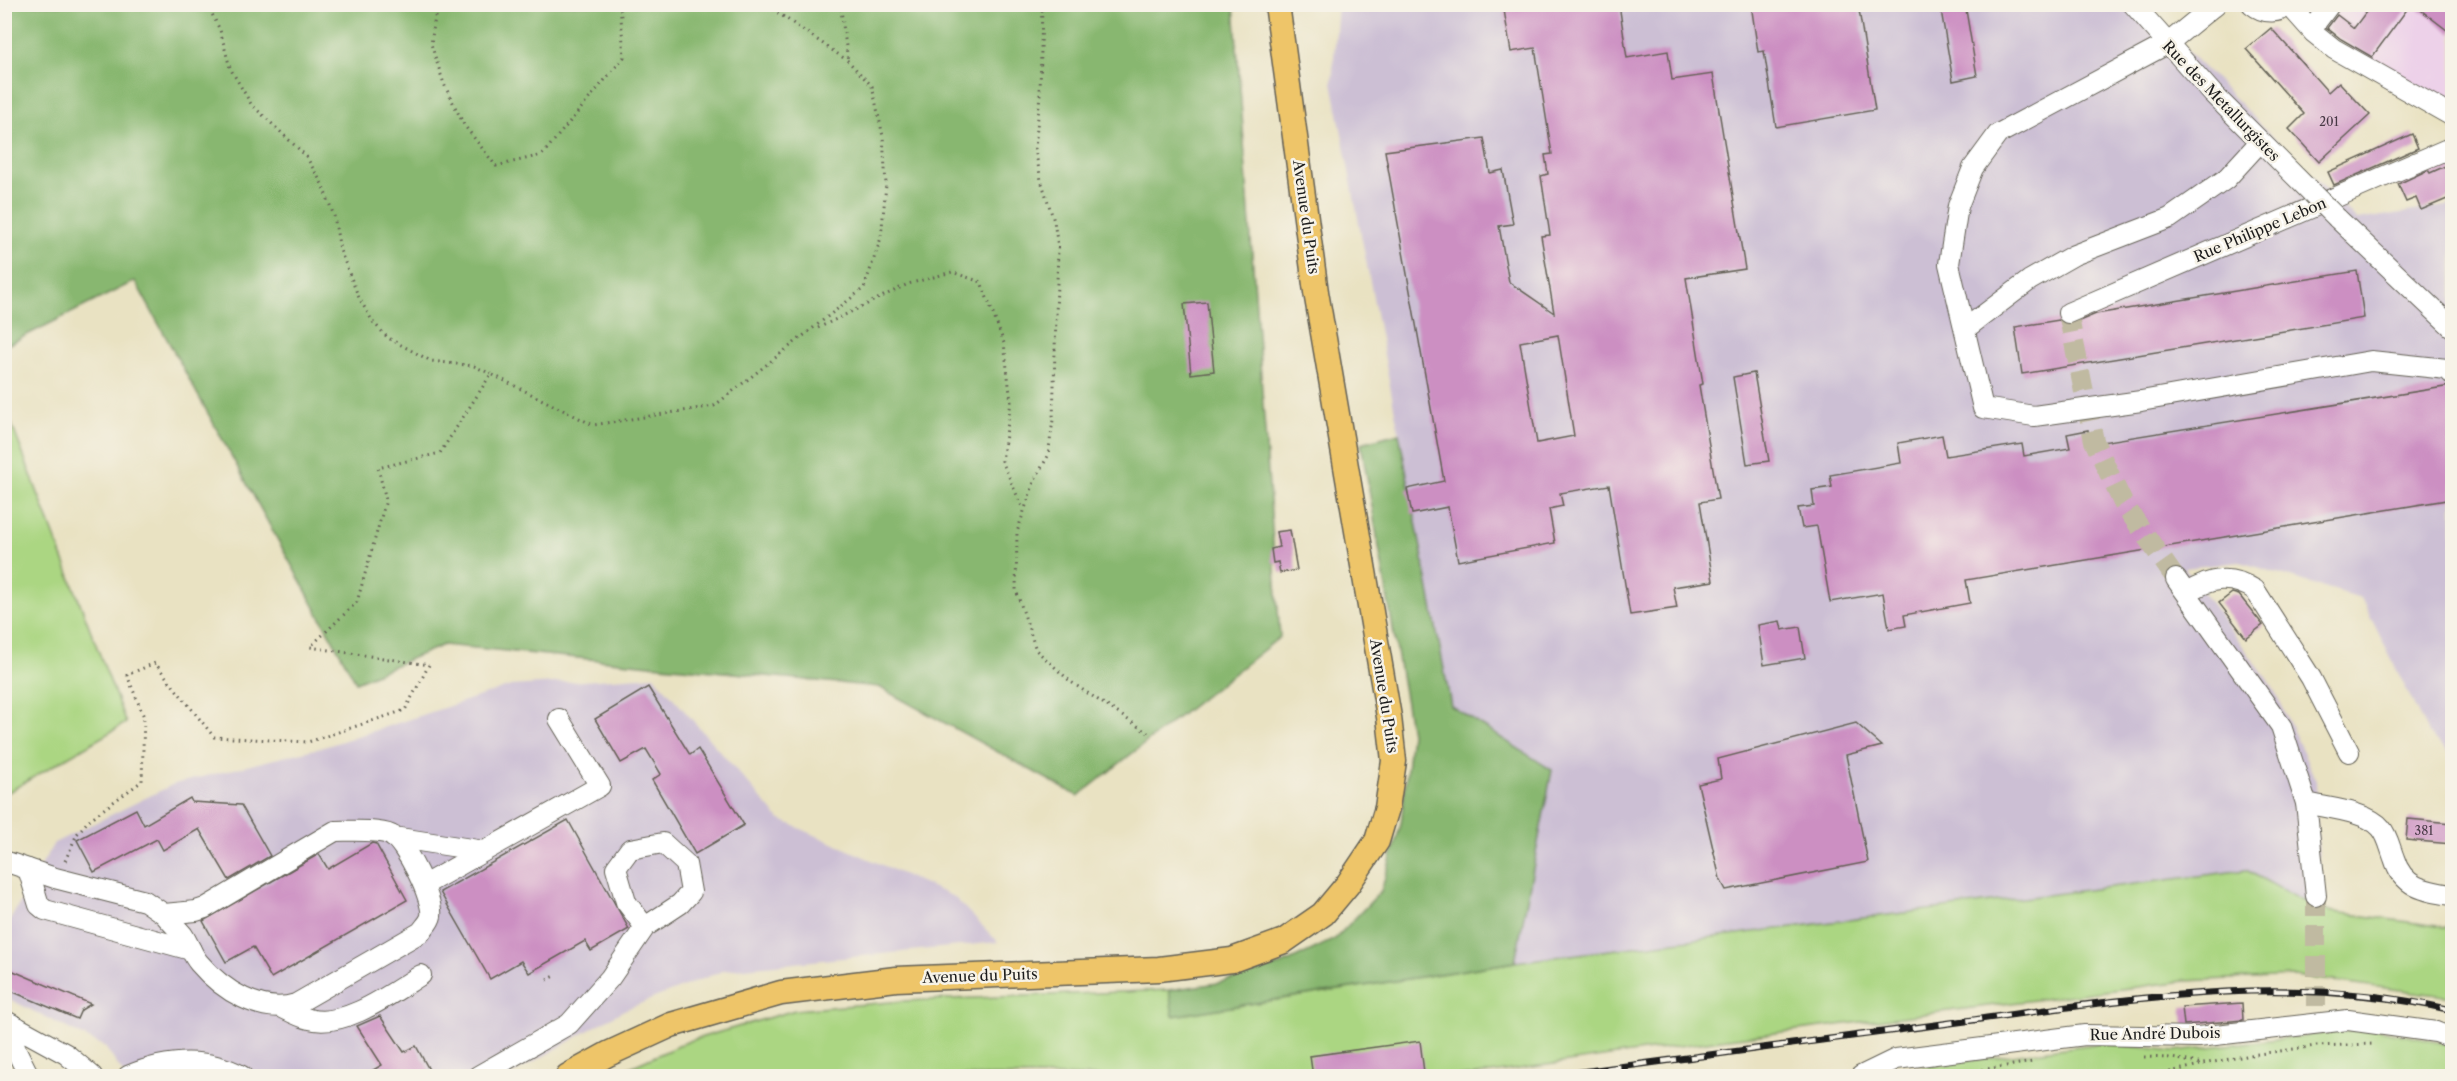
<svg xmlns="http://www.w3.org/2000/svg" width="2457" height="1081" viewBox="0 0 2457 1081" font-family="'Libre Caslon Text',serif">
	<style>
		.built { fill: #edd1e9 }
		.industrial { fill: #ccbfd4 }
		.green { fill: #abd682; stroke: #64794f; stroke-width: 1.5 }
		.forest { fill: #88b770; stroke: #526a46; stroke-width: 1.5 }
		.building { fill: #cc8fc2; fill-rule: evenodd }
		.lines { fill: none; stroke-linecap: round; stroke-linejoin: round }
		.minor-tunnel { stroke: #c0baa1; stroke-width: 20; stroke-dasharray: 20 10; stroke-linecap: butt }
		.minor-casing { stroke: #646156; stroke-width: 22 }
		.major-casing { stroke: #646156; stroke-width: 27 }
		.path { stroke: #646156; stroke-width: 3; stroke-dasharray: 1.5 4.5; stroke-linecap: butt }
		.minor { stroke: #fff; stroke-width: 20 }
		.major { stroke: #eec569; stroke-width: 24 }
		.rail-casing { stroke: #1c1c1c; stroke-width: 7 }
		.rail { stroke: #f7f3e8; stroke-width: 4.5; stroke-dasharray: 14; stroke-linecap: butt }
		.minor-bridge-casing { stroke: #646156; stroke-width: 22; stroke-linecap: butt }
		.minor-bridge { stroke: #fff; stroke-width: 20 }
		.labels { text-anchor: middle; stroke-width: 5; stroke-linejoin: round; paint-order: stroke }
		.number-label { font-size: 12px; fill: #483946 }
		.street-label { font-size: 15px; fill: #1c1c1c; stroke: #f7f3e8 }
	</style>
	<rect width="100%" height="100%" fill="#f7f3e8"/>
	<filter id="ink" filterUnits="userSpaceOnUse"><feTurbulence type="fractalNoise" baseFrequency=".0167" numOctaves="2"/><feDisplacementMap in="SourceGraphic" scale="12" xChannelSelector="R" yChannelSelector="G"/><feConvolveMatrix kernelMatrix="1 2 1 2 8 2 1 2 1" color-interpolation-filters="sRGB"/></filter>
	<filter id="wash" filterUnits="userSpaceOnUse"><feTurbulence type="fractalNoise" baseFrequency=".008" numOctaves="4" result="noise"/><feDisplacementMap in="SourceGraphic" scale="24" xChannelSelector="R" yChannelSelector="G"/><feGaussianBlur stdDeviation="1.35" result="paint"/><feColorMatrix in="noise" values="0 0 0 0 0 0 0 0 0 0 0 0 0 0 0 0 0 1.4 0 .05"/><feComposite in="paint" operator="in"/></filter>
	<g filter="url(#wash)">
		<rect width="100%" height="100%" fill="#e9e2c2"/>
		<path class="built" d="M2337 5H2436L2452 17V108L2368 61 2321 26Z"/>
		<g class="industrial">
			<path d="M1338 5H2141L2357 220 2452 205V755L2428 733 2361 598 2240 562 2185 568 2273 687 2316 781 2320 910 2246 870 1515 962 1552 770 1451 706 1332 82Z"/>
			<path d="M654 676 779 819 954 897 998 942 725 970 624 1010 509 1076H125L105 1047 5 997V929L54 843 174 784 327 746 511 686Z"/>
		</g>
		<g class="green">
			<path d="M5 407 126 723 5 794H4Z"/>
			<path d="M2246 870 2320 910 2452 928V997L2295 976 2184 981 1720 1040 1471 1076H611L689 1041 795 1010 903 1001 1169 990 1174 1016 1515 962Z"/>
			<path d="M2370 1028 2452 1045V1076H1886L1907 1069 2102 1043 2175 1051Z"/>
		</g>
		<g class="forest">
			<path d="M5 5H1234L1280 637 1078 796 879 687 443 645 356 682 135 281 5 346Z"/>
			<path d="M1399 433 1451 706 1552 770 1515 962 1173 1016 1169 990 1218 983 1283 964 1335 939 1381 891 1401 824 1411 733 1361 443Z"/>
		</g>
		<g id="blocks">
			<g class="building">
				<path d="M1503 4H1619L1627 58 1668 51 1672 80 1713 74 1745 269 1686 278 1703 384 1699 385 1718 499 1700 502 1713 581 1673 587 1677 608 1630 615 1609 485 1560 493 1563 506 1549 509 1555 543 1458 561 1448 507 1412 514 1407 489 1444 481 1385 151 1484 138 1490 173 1503 170 1513 224 1499 226 1509 282 1554 313 1541 236 1550 235 1541 176 1548 174 1545 155 1552 154 1535 48 1511 52ZM1558 335 1574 436 1537 443 1520 342Z"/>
				<path d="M1751 4H1858L1875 110 1776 127 1764 51 1758 52Z"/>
				<path d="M1940 4H1965L1977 76 1953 81Z"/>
				<path d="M2372 4H2411L2372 57 2341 39 2327 28 2337 15 2354 28Z"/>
				<path d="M2413 4H2447L2452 9V34Z"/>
				<path d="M2271 28 2328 92 2339 82 2370 115 2319 162 2289 129 2304 114 2246 49Z"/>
				<path d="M2412 134 2418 148 2334 185 2328 172Z"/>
				<path d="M2452 163V197L2421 210 2416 198 2406 202 2398 184 2428 170 2430 173Z"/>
				<path d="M2357 271 2364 318 2022 374 2015 327 2059 320 2066 325 2072 324 2096 314Z"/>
				<path d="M1207 302 1214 371 1191 374 1184 304Z"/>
				<path d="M1754 373 1769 461 1747 464 1733 377Z"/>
				<path d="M2451 386 2452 499 1966 580 1970 603 1904 615 1906 626 1889 629 1883 593 1830 602 1817 526 1802 528 1798 508 1814 506 1812 490 1832 487 1830 475 1901 463 1898 443 1942 435 1946 456 2022 444 2024 456 2070 448 2067 434 2088 430 2090 444Z"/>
				<path d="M1290 530 1297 570 1280 573 1278 562 1273 563 1271 549 1279 547 1276 532Z"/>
				<path d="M2232 593 2239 595 2263 625 2246 638 2219 603Z"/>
				<path d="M1780 621 1782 630 1800 627 1805 658 1764 665 1758 625Z"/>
				<path d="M648 687 690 755 698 749 744 825 695 854 652 780 661 774 646 749 621 763 595 719Z"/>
				<path d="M1856 723 1882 746 1846 755 1868 862 1726 890 1720 879 1698 784 1721 779 1718 759Z"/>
				<path d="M190 798 192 802 241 805 270 856 229 880 199 829 163 850 157 839 94 872 77 840 136 809 144 825Z"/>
				<path d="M2408 819 2452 823V844L2406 840Z"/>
				<path d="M568 820 629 929 591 951 585 941 529 973 521 961 490 979 440 892Z"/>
				<path d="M372 843 376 844 407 900 271 978 253 947 226 962 203 921 319 854 328 869Z"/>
				<path d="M4 967 91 1004 81 1010 77 1019 4 988Z"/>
				<path d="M2242 1003 2243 1020 2184 1025 2182 1007Z"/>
				<path d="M380 1016 404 1052 416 1046 433 1077H361L382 1065 357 1026Z"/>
				<path d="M1420 1041 1424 1072 1388 1077H1313L1310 1056Z"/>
			</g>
		</g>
	</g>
	<g filter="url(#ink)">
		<use href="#blocks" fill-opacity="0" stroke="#646156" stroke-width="1.5"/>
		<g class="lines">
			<g class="minor-tunnel">
				<path d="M2068 313 2094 441 2123 503 2176 579"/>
				<path d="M2316 896V1024"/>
			</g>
			<defs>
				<g id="minor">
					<path d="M2133 4 2213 94 2312 193"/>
					<path d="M2216 4 2167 44 1998 134 1973 168 1958 206 1949 264 1983 408 2034 416 2141 401 2371 361 2447 369 2452 374"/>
					<path d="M2252 4C2265 15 2279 13 2292 4"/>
					<path d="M2290 6 2314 33 2334 49 2452 116"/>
					<path d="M2311 29 2330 4"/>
					<path d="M2337 218 2452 327"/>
					<path d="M2068 313 2452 147"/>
					<path d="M1965 329 2030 280 2074 255 2170 218 2226 179 2259 143"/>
					<path d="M2176 579 2281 726 2306 803 2316 896"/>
					<path d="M2187 593C2210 578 2230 574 2255 590L2311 678 2349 752"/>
					<path d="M2306 803C2326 808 2367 811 2381 828 2388 836 2390 848 2394 858 2403 888 2425 891 2452 895"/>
					<path d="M393 837 484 851"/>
					<path d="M4 861 55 878 145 901 164 914 196 911 205 908 335 831C349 831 378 829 391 835 405 842 434 900 431 916 430 922 424 927 421 932L296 1004C261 1015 222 990 199 963 192 955 189 944 183 935 177 928 170 921 164 914"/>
					<path d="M28 869 39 905 45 910 191 950"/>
					<path d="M424 885 600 786 559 719"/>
					<path d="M283 1008C291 1012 300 1017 309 1019 344 1029 392 993 421 975"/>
					<path d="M4 1020 66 1054 92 1076"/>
					<path d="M17 1027 14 1046 29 1076"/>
					<path d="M128 1076C166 1060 204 1056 242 1076"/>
					<path d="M478 1076 569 1024 610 978 645 927 680 904 691 892 686 864 663 843 630 849 616 868 626 902 645 927"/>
					<path d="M1861 1076 1896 1059 2085 1035 2198 1037 2348 1020 2436 1032 2452 1038"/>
				</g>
				<path id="major" d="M568 1076 608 1054 671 1025 781 993 896 979 1159 969 1232 960 1284 941 1323 914 1348 884 1377 841 1387 808 1394 761 1389 717 1316 292 1277 4"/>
			</defs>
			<use href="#minor" class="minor-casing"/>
			<use href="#major" class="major-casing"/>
			<g class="path">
				<path d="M207 4 220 30 230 68 251 104 306 156 322 184 334 216 340 250 359 298 373 322 388 338 431 361 474 366 491 374"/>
				<path d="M437 4 431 44 444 84 464 125 496 166 542 155 624 57 620 4"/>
				<path d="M837 4 841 10 848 61"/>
				<path d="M1042 4 1040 94 1035 149 1041 180 1054 221 1058 247 1053 420 1048 456 1035 479 1017 532 1016 590 1036 650 1071 682 1148 733"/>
				<path d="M818 328 908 284 952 272 981 282 1004 343 1011 402 1002 461 1023 509"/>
				<path d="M65 861 77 834 89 820 142 781 144 717 127 675 155 663 214 737 308 742 405 710 429 665 310 647 357 602 386 500 378 468 440 453 491 374 593 425 714 406 864 288 881 238 886 185 883 136 872 86 848 61 765 4"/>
				<path d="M547 980 557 975"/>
				<path d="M2144 1057 2172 1058 2203 1064 2251 1055 2316 1046 2375 1044"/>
				<path d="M1959 1076 1980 1070 2033 1062"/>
				<path d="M2152 1076 2200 1065"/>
			</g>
			<use href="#minor" class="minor"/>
			<use href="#major" class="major"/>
			<defs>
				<path id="rail" d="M1551 1076C1687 1058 1822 1040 1958 1022 2121 1000 2289 971 2452 1010"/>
			</defs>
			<use href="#rail" class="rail-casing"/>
			<use href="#rail" class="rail"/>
			<defs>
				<path id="minor-bridge" d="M2312 193 2337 218"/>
			</defs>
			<use href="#minor-bridge" class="minor-bridge-casing"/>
			<use href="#minor-bridge" class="minor-bridge"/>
		</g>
	</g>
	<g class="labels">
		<g class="number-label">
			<text x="2329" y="126">201</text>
			<text x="2424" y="835">381</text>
		</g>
		<g class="street-label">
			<text transform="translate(2221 101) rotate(46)" y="5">Rue des Metallurgistes</text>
			<text transform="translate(1306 217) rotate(82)" y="5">Avenue du Puits</text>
			<text transform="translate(2260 230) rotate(-23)" y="5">Rue Philippe Lebon</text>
			<text transform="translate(1384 696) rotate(81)" y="5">Avenue du Puits</text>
			<text transform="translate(980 976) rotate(-2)" y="5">Avenue du Puits</text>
			<text transform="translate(2155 1034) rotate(-1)" y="5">Rue André Dubois</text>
		</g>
	</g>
	<rect width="2457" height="1081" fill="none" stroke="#f7f3e8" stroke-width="24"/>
</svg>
